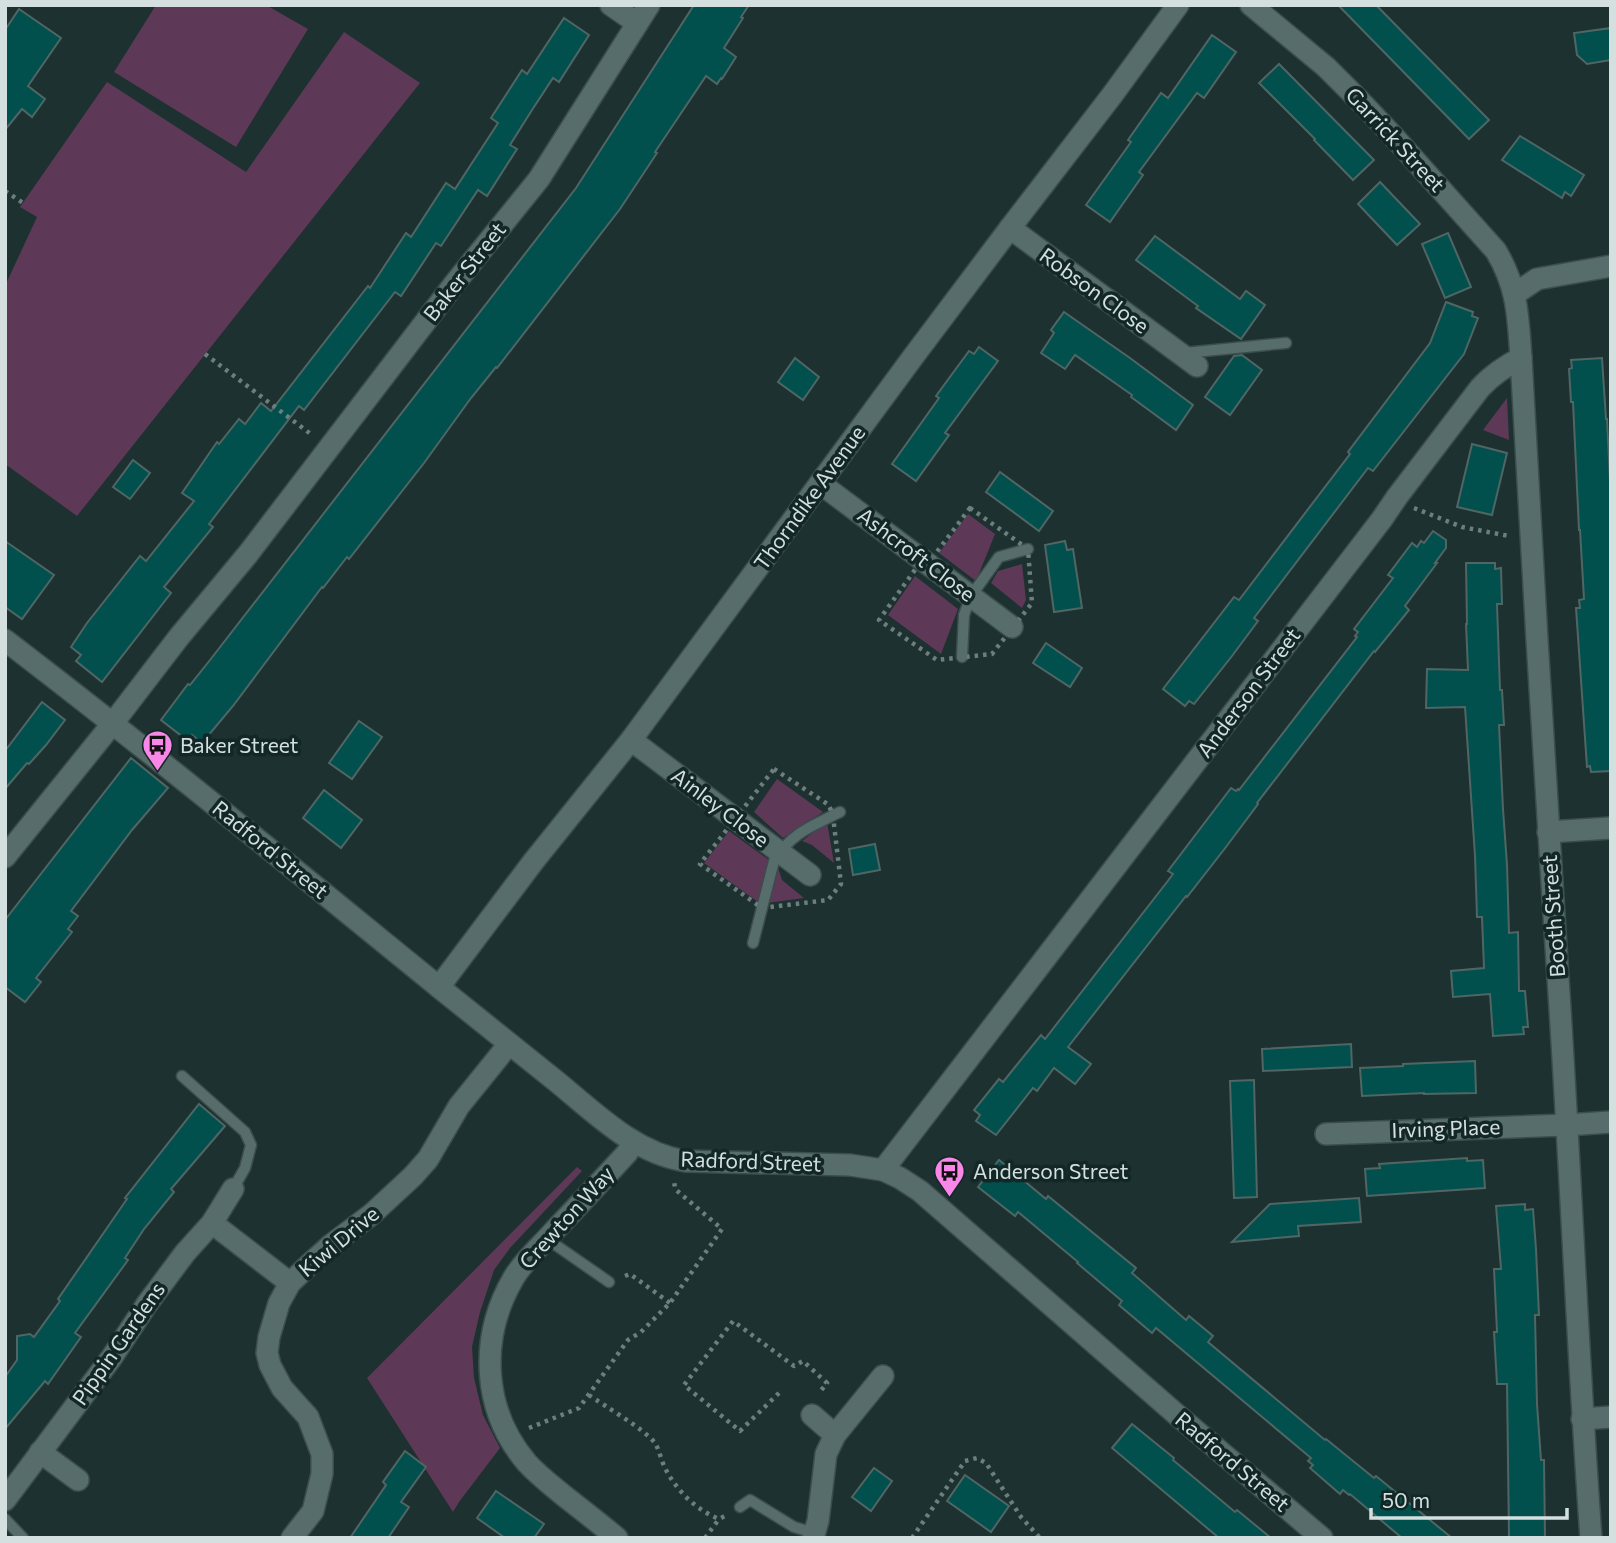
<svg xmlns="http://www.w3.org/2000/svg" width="1616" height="1543" viewBox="0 0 1616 1543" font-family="Commissioner,sans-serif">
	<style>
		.green { fill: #5d3957 }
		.building { fill: #02504d; stroke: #4f6664; stroke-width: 2 }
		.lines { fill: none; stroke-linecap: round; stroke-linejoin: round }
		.lane-casing { stroke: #3b4d4c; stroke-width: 13 }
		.street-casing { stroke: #3b4d4c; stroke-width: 24 }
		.secondary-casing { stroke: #3b4d4c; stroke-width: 24 }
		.path { stroke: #6c7e7d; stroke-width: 4.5; stroke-dasharray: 3.5 5; stroke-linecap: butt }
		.lane { stroke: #576d6b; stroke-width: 10 }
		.street { stroke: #576d6b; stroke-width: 21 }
		.secondary { stroke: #576d6b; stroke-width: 21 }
		.labels { text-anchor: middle; stroke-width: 7; stroke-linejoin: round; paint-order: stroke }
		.street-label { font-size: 21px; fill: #d3e0df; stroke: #122726 }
		.poi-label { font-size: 21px; fill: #d3e0df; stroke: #122726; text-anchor: start }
	</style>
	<rect width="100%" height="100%" fill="#1c3130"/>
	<g class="green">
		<path d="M156 5H266L308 29 236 147 114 72Z"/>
		<path d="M344 32 420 83 77 516 5 464V286L37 217 20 207 107 82 246 172Z"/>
		<path d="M1507 398 1509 440 1483 430Z"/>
		<path d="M968 514 995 534 976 581 939 553Z"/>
		<path d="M1022 564 1026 600 1022 608 991 583 998 571Z"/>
		<path d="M915 576 958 609 941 654 888 615Z"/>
		<path d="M777 779 823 812 783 838 754 812Z"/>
		<path d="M827 822 834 863 812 845 802 841Z"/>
		<path d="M729 831 769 860 758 902 704 863Z"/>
		<path d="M778 867 782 880 804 898 767 903Z"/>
		<path d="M577 1167 582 1171 510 1248 494 1270 480 1312 472 1347 474 1378 483 1415 500 1448 459 1502 453 1512 367 1378Z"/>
	</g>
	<g class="building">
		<path d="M694 5H749L741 17 743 18 724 48 736 57 722 79 721 78 717 84 706 76 655 152 657 153 620 209 497 368 496 367 471 398 424 463 349 559 347 557 323 588 322 587 233 706 202 743 192 735 188 741 161 720 188 684 190 685 210 660 576 188Z"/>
		<path d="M1338 5H1376L1489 120 1469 139Z"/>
		<path d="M19 9 61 38 28 86 45 99 32 117 22 109 5 130V30Z"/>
		<path d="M564 18 589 35 559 82 553 78 532 110 510 145 517 149 487 196 478 190 441 246 436 243 401 296 395 292 304 410 299 406 209 524 213 527 164 587 171 593 102 682 76 661 81 655 71 647 87 623 140 556 146 561 194 501 182 493 217 442 219 444 239 419 245 424 261 403 271 411 368 286 370 288 406 233 411 237 446 183 455 189 498 123 491 118 522 70 527 74Z"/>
		<path d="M1611 28V60L1587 64 1577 55 1574 33Z"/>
		<path d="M1212 35 1236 52 1204 98 1197 93 1139 172 1143 175 1110 222 1086 205 1131 142 1128 140 1161 93 1168 98Z"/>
		<path d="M1279 64 1374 160 1353 180 1314 140 1315 139 1259 83Z"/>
		<path d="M1520 136 1584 175 1571 196 1565 192 1562 198 1502 160Z"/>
		<path d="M1380 182 1420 224 1397 245 1358 204Z"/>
		<path d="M1448 233 1471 287 1445 298 1422 244Z"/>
		<path d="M1155 236 1240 299 1246 291 1265 305 1241 339 1196 308 1198 306 1136 260Z"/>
		<path d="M1446 302 1473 312 1472 316 1478 318 1464 354 1373 471 1368 468 1254 618 1258 621 1232 656 1194 704 1189 701 1185 706 1163 689 1234 597 1239 600 1350 454 1348 452 1430 343Z"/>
		<path d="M1064 312 1130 358 1193 405 1176 430 1131 397 1132 395 1075 355 1065 369 1041 353 1054 333 1051 330Z"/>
		<path d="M979 347 998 361 945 433 949 435 916 481 892 464 939 398 936 396 969 351 974 354Z"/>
		<path d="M1242 355 1262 370 1230 415 1205 397 1234 356Z"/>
		<path d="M795 358 819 377 803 400 778 382Z"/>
		<path d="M1602 358 1606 419H1607L1611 501V771L1591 772 1590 766 1587 767 1576 608H1580L1579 600 1584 599 1580 530H1579L1573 402H1571L1569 369 1572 368 1571 360Z"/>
		<path d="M1472 444 1507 453 1492 515 1457 507Z"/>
		<path d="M133 460 150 473 130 499 113 487Z"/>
		<path d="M1000 472 1053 511 1039 531 986 492Z"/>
		<path d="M1433 531 1446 540V548L1435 563H1437L1405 606 1409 610 1375 652 1374 651 1257 803 1258 804 1226 847 1187 897 1186 896 1068 1047 1091 1064 1075 1084 1054 1068 1037 1091 1033 1088 996 1135 976 1121 980 1115 974 1110 999 1079 1003 1082 1041 1035 1045 1039 1167 882 1173 874 1168 871 1231 788 1236 791 1238 789 1239 790 1357 637 1355 636 1358 632 1354 629 1393 578 1388 575 1412 543 1417 547 1421 541 1424 543Z"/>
		<path d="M5 541 54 575 22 619 5 607Z"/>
		<path d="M1065 541 1067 550 1073 549 1082 608 1054 612 1045 545Z"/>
		<path d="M1466 563H1495V569L1501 568 1502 604H1497L1500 690H1502L1504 725H1499L1503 809 1507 865 1509 933 1518 932 1519 991H1525L1528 1027H1523L1524 1034 1493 1036 1490 994 1453 997 1451 971 1484 968 1482 917H1477L1475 856 1465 707 1426 708 1427 669 1468 670 1466 624H1467Z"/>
		<path d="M1046 643 1082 668 1070 687 1033 663Z"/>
		<path d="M42 702 65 720 46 745 29 764 27 763 5 789V751Z"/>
		<path d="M359 721 382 737 352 779 329 763Z"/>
		<path d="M131 758 168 788 132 830 71 911 78 916 68 929 72 932 36 978 41 982 25 1002 5 987V920Z"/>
		<path d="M324 790 362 820 341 848 303 818Z"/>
		<path d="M875 844 880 870 853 875 849 849Z"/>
		<path d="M1351 1044 1352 1067 1263 1071 1262 1049Z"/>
		<path d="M1475 1061 1476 1093 1424 1094V1093L1362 1096 1360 1068 1403 1066V1064Z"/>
		<path d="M1254 1080 1257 1197 1234 1198 1230 1081Z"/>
		<path d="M199 1104 225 1126 171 1189 174 1192 144 1229 125 1258 128 1260 75 1333 81 1337 48 1384 45 1381 5 1429V1377L17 1360V1336L30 1334 34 1337 60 1301 58 1299 127 1199 125 1198Z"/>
		<path d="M1467 1158V1161L1483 1160 1485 1188 1367 1196 1365 1169 1380 1168 1379 1164Z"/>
		<path d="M999 1160 1046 1199 1048 1196 1136 1268 1132 1273 1186 1320 1189 1316 1213 1336 1208 1342 1325 1440 1326 1439 1374 1478 1376 1476 1452 1538H1402L1350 1494 1349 1495 1343 1490 1340 1494 1310 1468 1313 1465 1308 1461 1311 1458 1156 1328 1152 1333 1119 1305 1122 1301 1077 1263 1078 1262 1018 1212 1015 1216 978 1187Z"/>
		<path d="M1359 1198 1361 1222 1298 1226 1299 1236 1232 1242 1270 1204Z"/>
		<path d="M1525 1204V1210L1533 1209 1536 1249 1539 1315H1535L1537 1404 1541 1460H1544L1545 1538H1509L1507 1384H1497L1494 1332H1497L1494 1269H1501L1496 1206Z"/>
		<path d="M1132 1424 1174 1458 1173 1460 1235 1512 1237 1510 1271 1538H1219L1112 1448Z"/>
		<path d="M405 1451 426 1467 401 1502 409 1507 388 1538H350L386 1485 383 1482Z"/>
		<path d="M874 1468 892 1481 871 1511 852 1497Z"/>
		<path d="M965 1475 1009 1506 991 1532 947 1501Z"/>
		<path d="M496 1491 544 1524 534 1538H505L477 1518Z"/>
	</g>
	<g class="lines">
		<defs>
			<g id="lane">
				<path d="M1184 353 1286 343"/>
				<path d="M962 657 964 615 971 596 999 557 1028 549"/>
				<path d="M753 943 774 861C791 833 812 826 840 812"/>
				<path d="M182 1076 245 1132 251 1145 245 1168 233 1189"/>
				<path d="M547 1239 609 1282"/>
				<path d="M740 1507 750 1500 794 1527 814 1533"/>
				<path d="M5 1519 23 1538"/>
			</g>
			<g id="street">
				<path d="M611 5 637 23"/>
				<path d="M1251 5 1326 67 1359 100 1394 137 1496 251C1518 288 1518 317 1521 358 1532 560 1544 761 1557 963 1570 1154 1577 1346 1591 1538"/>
				<path d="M1010 228 1197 366"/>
				<path d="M1515 294 1537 279 1611 266"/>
				<path d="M821 484 1012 627"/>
				<path d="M631 740 810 875"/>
				<path d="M1548 832 1611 828"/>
				<path d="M5 857 113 723 179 637 248 554 455 283 539 179 649 5"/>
				<path d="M439 987 533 862 631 740 913 357 1010 228 1113 94 1178 5"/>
				<path d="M1326 1134 1566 1125 1611 1122"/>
				<path d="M883 1170 1382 519 1397 497 1480 388C1492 375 1505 366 1521 358"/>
				<path d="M212 1223 290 1283"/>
				<path d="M812 1415 835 1435"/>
				<path d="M1582 1419 1611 1417"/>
				<path d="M40 1452 78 1480"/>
				<path d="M5 1500 112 1357 147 1304 185 1253 212 1223 233 1189"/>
				<path d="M292 1538 313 1511 322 1474V1454L308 1417 282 1388 270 1365 267 1353 269 1337 279 1303 290 1283 311 1263 331 1245 372 1214 413 1176 428 1159 459 1106 509 1044"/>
				<path d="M617 1538C599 1523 581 1509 563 1495 551 1485 538 1475 527 1463 482 1410 479 1338 513 1279 523 1261 541 1246 554 1231 579 1205 603 1179 627 1153L634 1142"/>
				<path d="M813 1538 818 1521 826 1454 835 1435 883 1376"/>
			</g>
			<path id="secondary" d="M5 640C153 753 296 871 440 988 479 1019 517 1050 556 1081 594 1112 634 1153 685 1161L850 1165 883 1170 900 1178 920 1191 1176 1414 1322 1538"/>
		</defs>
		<use href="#lane" class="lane-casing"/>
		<use href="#street" class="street-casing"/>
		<use href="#secondary" class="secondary-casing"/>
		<g class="path">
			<path d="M5 191 23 203"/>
			<path d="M205 354 312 435"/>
			<path d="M970 508 1028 549 1032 603 992 654 937 660 879 620 922 560 933 557Z"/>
			<path d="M1414 508 1462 527 1509 536"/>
			<path d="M774 769 829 805 833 816 841 884 828 900 762 908 700 864Z"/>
			<path d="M625 1276 630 1274 670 1303"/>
			<path d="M779 1393 740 1431 684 1385 733 1321 794 1366 803 1361 827 1383 819 1393"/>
			<path d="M589 1395C606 1407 643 1428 655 1443 659 1449 661 1460 665 1468 676 1490 696 1510 719 1519L725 1516"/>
			<path d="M529 1428 579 1408 628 1340 641 1332 670 1303 722 1229 675 1189 674 1180"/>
			<path d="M705 1538 719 1519"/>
			<path d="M912 1538 965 1461 977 1458 986 1463 1021 1517 1040 1538"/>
		</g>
		<use href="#lane" class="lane"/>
		<use href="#street" class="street"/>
		<use href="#secondary" class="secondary"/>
	</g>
	<defs>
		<symbol id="bus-pin" viewBox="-11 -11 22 30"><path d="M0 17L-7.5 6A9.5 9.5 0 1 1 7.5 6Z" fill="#f987e8" stroke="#122726"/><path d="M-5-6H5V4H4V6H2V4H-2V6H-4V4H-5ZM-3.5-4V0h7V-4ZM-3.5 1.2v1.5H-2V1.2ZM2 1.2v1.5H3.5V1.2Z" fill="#111"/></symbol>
	</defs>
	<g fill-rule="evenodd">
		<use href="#bus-pin" x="140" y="728" width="35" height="47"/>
		<use href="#bus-pin" x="932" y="1154" width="35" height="47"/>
	</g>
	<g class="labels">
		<g class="street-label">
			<text transform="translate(1395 140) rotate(47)" y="7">Garrick Street</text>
			<text transform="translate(465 272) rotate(-52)" y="7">Baker Street</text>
			<text transform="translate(1094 291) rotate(36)" y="7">Robson Close</text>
			<text transform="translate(810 498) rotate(-54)" y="7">Thorndike Avenue</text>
			<text transform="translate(916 555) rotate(37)" y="7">Ashcroft Close</text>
			<text transform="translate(1249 693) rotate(-53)" y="7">Anderson Street</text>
			<text transform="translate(720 808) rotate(37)" y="7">Ainley Close</text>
			<text transform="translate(270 850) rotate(39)" y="7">Radford Street</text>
			<text transform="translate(1554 916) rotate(-94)" y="7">Booth Street</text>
			<text transform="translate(1446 1129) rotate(-2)" y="7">Irving Place</text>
			<text transform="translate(751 1162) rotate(2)" y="7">Radford Street</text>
			<text transform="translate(567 1218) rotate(-48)" y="7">Crewton Way</text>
			<text transform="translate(339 1242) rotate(-40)" y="7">Kiwi Drive</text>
			<text transform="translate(119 1344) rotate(-55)" y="7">Pippin Gardens</text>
			<text transform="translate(1232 1462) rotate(40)" y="7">Radford Street</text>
		</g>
		<g class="poi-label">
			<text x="180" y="753">Baker Street</text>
			<text x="973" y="1179">Anderson Street</text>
		</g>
	</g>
	<rect width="1616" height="1543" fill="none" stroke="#d3e0df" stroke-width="14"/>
	<path d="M1371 1508v10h196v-10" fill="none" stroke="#d3e0df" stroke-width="3.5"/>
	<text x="1382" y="1508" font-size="21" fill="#d3e0df" stroke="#122726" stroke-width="5" paint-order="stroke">50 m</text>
</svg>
